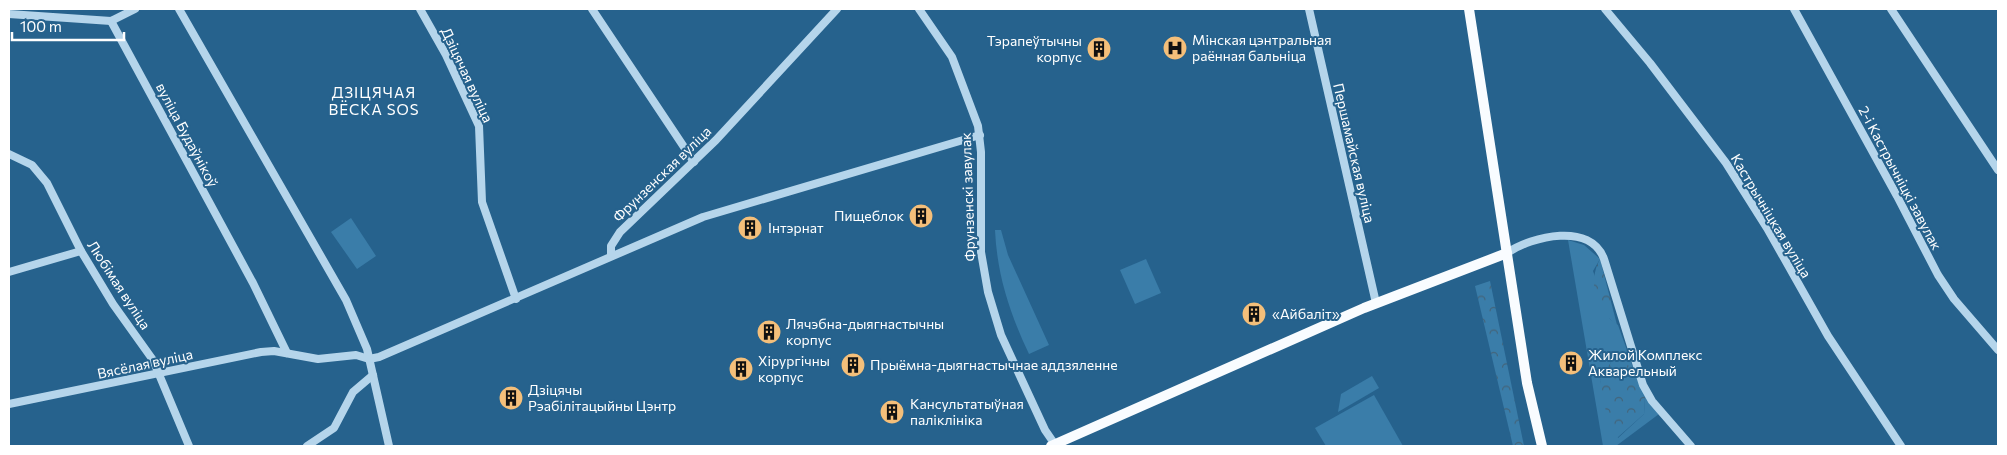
<svg xmlns="http://www.w3.org/2000/svg" width="2007" height="455" viewBox="0 0 2007 455" font-family="Commissioner,sans-serif">
	<style>
		.green { fill: #3a7da9; fill-rule: evenodd }
		.forest { fill: url(#forest-crowns) }
		.lines { fill: none; stroke-linecap: round; stroke-linejoin: round }
		.minor { stroke: #b5d5eb; stroke-width: 8 }
		.major { stroke: #f9fcff; stroke-width: 10 }
		.labels { text-anchor: middle; stroke-width: 4; stroke-linejoin: round; paint-order: stroke }
		.poi-label { font-size: 14px; fill: #fff; stroke: #26628d; text-anchor: start }
		.street-label { font-size: 14px; fill: #fff; stroke: #26628d }
		.neighbourhood-label { font-size: 15px; letter-spacing: 1px; fill: #fff; stroke: #26628d }
	</style>
	<defs>
		<pattern id="forest-crowns" width="20" height="18" patternUnits="userSpaceOnUse" patternTransform="scale(1.25)"><rect width="20" height="18" fill="#3a7da9"/><path d="M2 6a3 3 0 1 1 6 0M12 15a3 3 0 1 1 6 0" fill="none" stroke="#43647a"/></pattern>
	</defs>
	<rect width="100%" height="100%" fill="#26628d"/>
	<g class="green">
		<path d="M351 218 376 256 357 269 331 232Z"/>
		<path d="M995 230H1001L1008 255 1049 345 1029 354C1010 314 997 275 995 230Z"/>
		<path d="M1568 240 1584 245 1600 259 1593 271 1610 319 1618 325 1638 381 1659 414 1616 446H1603ZM1618 351 1645 398 1644 414 1618 438 1600 380Z"/>
		<path d="M1146 259 1161 293 1135 304 1120 270Z"/>
		<path d="M1372 376 1379 388 1338 412 1341 394Z"/>
		<path d="M1374 395 1403 446H1326L1315 428Z"/>
	</g>
	<g class="forest">
		<path d="M1600 259 1617 325C1596 309 1587 283 1600 259Z"/>
		<path d="M1490 281 1524 446H1513L1475 286Z"/>
		<path d="M1618 351 1623 355 1645 398 1644 414 1617 438 1606 412 1600 380Z"/>
	</g>
	<g class="lines">
		<g class="minor">
			<path d="M179 9 346 300 367 349 389 446"/>
			<path d="M420 9 446 55 479 126 482 202 516 299"/>
			<path d="M592 9 694 162"/>
			<path d="M919 9 952 57 978 126 981 152V252L988 292 1001 335 1045 430 1056 446"/>
			<path d="M1309 9 1376 303"/>
			<path d="M1605 9 1650 63 1726 163 1767 228 1828 336 1901 446"/>
			<path d="M1794 9 1897 196 1938 275 1954 299 1998 350"/>
			<path d="M1891 9 1998 170"/>
			<path d="M9 14 111 21 135 9"/>
			<path d="M111 21 253 283 287 353"/>
			<path d="M9 154 32 165 47 183 81 251 113 304 153 360 189 446"/>
			<path d="M1507 253C1532 236 1591 222 1604 259L1643 385 1652 401 1691 446"/>
			<path d="M611 256V246L620 232 716 140 837 9"/>
			<path d="M9 272 81 251"/>
			<path d="M9 404 261 352 274 351 318 359 356 355 369 359 379 357 703 217 980 135"/>
			<path d="M307 446 334 428 353 392 373 375"/>
		</g>
		<g class="major">
			<path d="M1469 9 1527 383 1542 446"/>
			<path d="M1051 446 1364 308 1507 253"/>
		</g>
	</g>
	<defs>
		<symbol id="hospital-disc" viewBox="-11 -11 22 22"><circle r="9.5" fill="#f4bf7a" stroke="#26628d"/><path d="M-5-5h3v3.5h4V-5h3V5h-3V1.5h-4V5h-3Z" fill="#111"/></symbol>
		<symbol id="building-disc" viewBox="-11 -11 22 22"><circle r="9.5" fill="#f4bf7a" stroke="#26628d"/><path d="M-4-6H4V6H1V3H-1V6H-4ZM-2.5-4.3h1.7v1.8h-1.7ZM.8-4.3h1.7v1.8H.8ZM-2.5-1h1.7V.8h-1.7ZM.8-1h1.7V.8H.8Z" fill="#111"/></symbol>
	</defs>
	<g fill-rule="evenodd">
		<use href="#hospital-disc" x="1161" y="34" width="28" height="28"/>
		<use href="#building-disc" x="1085" y="35" width="28" height="28"/>
		<use href="#building-disc" x="907" y="202" width="28" height="28"/>
		<use href="#building-disc" x="736" y="214" width="28" height="28"/>
		<use href="#building-disc" x="1240" y="300" width="28" height="28"/>
		<use href="#building-disc" x="755" y="318" width="28" height="28"/>
		<use href="#building-disc" x="1557" y="349" width="28" height="28"/>
		<use href="#building-disc" x="839" y="351" width="28" height="28"/>
		<use href="#building-disc" x="727" y="355" width="28" height="28"/>
		<use href="#building-disc" x="497" y="384" width="28" height="28"/>
		<use href="#building-disc" x="878" y="398" width="28" height="28"/>
	</g>
	<g class="labels">
		<g class="poi-label">
			<text x="1192" y="45">Мінская цэнтральная<tspan x="1192" dy="16">раённая бальніца</tspan></text>
			<text x="1082" y="46" text-anchor="end">Тэрапеўтычны<tspan x="1082" dy="16">корпус</tspan></text>
			<text x="904" y="221" text-anchor="end">Пищеблок</text>
			<text x="768" y="233">Інтэрнат</text>
			<text x="1272" y="319">«Айбаліт»</text>
			<text x="786" y="329">Лячэбна-дыягнастычны<tspan x="786" dy="16">корпус</tspan></text>
			<text x="1588" y="360">Жилой Комплекс<tspan x="1588" dy="16">Акварельный</tspan></text>
			<text x="758" y="366">Хірургічны<tspan x="758" dy="16">корпус</tspan></text>
			<text x="870" y="370">Прыёмна-дыягнастычнае аддзяленне</text>
			<text x="528" y="395">Дзіцячы<tspan x="528" dy="16">Рэабілітацыйны Цэнтр</tspan></text>
			<text x="910" y="409">Кансультатыўная<tspan x="910" dy="16">паліклініка</tspan></text>
		</g>
		<g class="street-label">
			<text transform="translate(467 75) rotate(65)" y="5">Дзіцячая вуліца</text>
			<text transform="translate(187 135) rotate(62)" y="5">вуліца Будаўнікоў</text>
			<text transform="translate(1354 153) rotate(77)" y="5">Першамайская вуліца</text>
			<text transform="translate(662 174) rotate(-44)" y="5">Фрунзенская вуліца</text>
			<text transform="translate(1900 178) rotate(62)" y="5">2-і Кастрычніцкі завулак</text>
			<text transform="translate(968 197) rotate(-92)" y="5">Фрунзенскі завулак</text>
			<text transform="translate(1771 216) rotate(59)" y="5">Кастрычніцкая вуліца</text>
			<text transform="translate(119 285) rotate(57)" y="5">Любімая вуліца</text>
			<text transform="translate(145 364) rotate(-12)" y="5">Вясёлая вуліца</text>
		</g>
		<g class="neighbourhood-label">
			<text x="374" y="98">ДЗІЦЯЧАЯ<tspan x="374" dy="17">ВЁСКА SOS</tspan></text>
		</g>
	</g>
	<rect width="2007" height="455" fill="none" stroke="#ffffff" stroke-width="20"/>
	<path d="M12 32v8h112v-8" fill="none" stroke="#ffffff" stroke-width="2.5"/>
	<text x="20" y="32" font-size="15" fill="#ffffff" stroke="#26628d" stroke-width="4" paint-order="stroke">100 m</text>
</svg>
